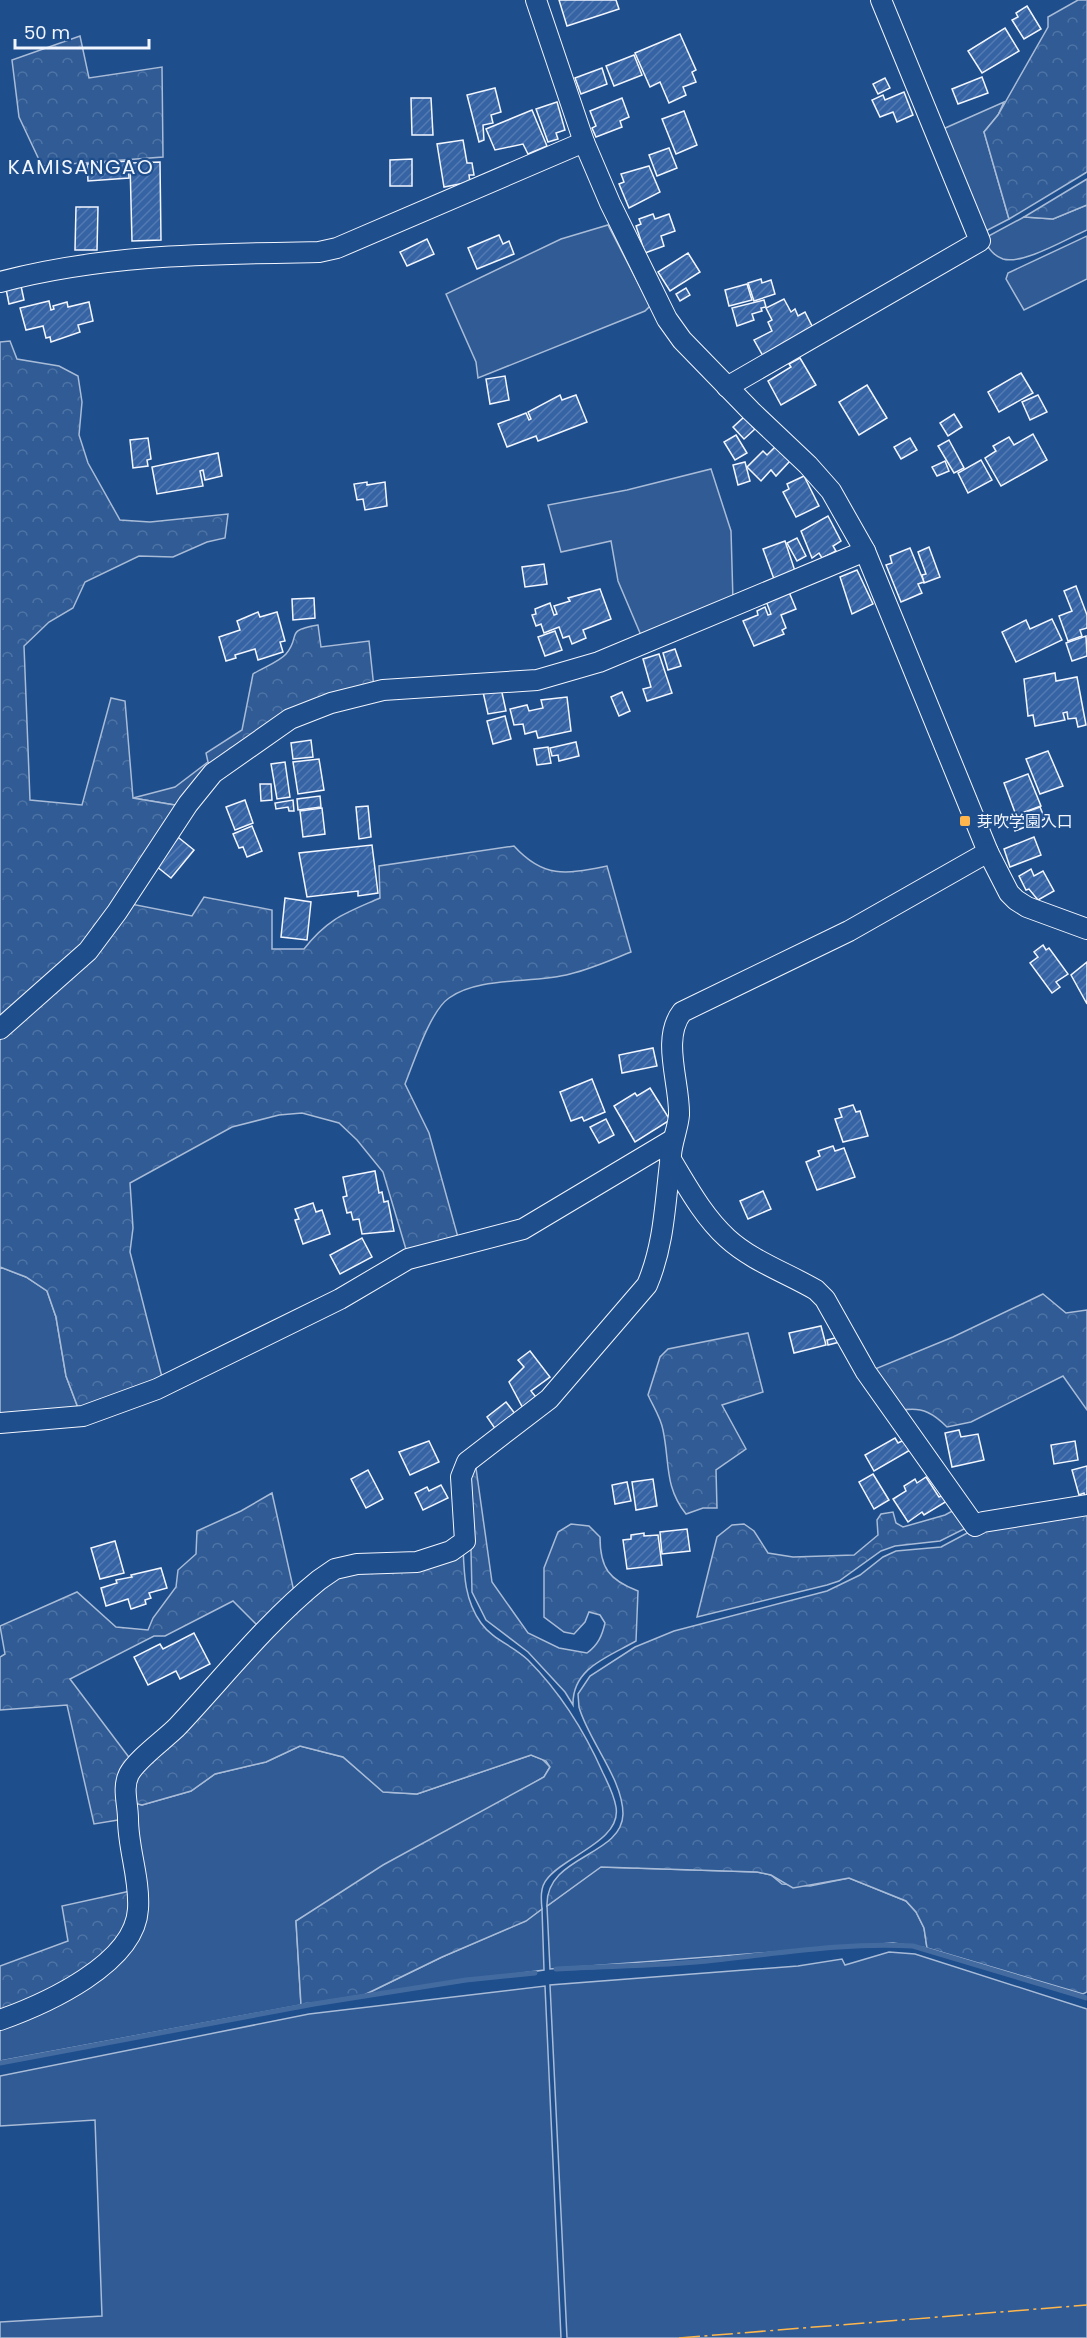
<svg xmlns="http://www.w3.org/2000/svg" width="1087" height="2338" viewBox="0 0 1087 2338" font-family="Poppins,'Noto Sans JP',sans-serif">
	<style>
		.green { fill: #305b95; stroke: #a8bbd7; stroke-width: 1.5 }
		.forest { fill: url(#forest-crowns); stroke: #a8bbd7; stroke-width: 1.5 }
		.lines { fill: none; stroke-linecap: round; stroke-linejoin: round }
		.stream { stroke: #446ba0; stroke-width: 5 }
		.building { fill: url(#building-hatch); stroke: #f2f6ff; stroke-width: 1.5 }
		.minor-casing { stroke: #f2f6ff; stroke-width: 22 }
		.minor { stroke: #1f4e8c; stroke-width: 20 }
		.power { stroke: #ffb74d; stroke-width: 1.5; stroke-dasharray: 21 4.5 3 4.5; stroke-linecap: butt }
		.poi-dot { fill: #ffb74d; stroke: #1f4e8c; stroke-width: 2 }
		.labels { text-anchor: middle; stroke-width: 4.5; stroke-linejoin: round; paint-order: stroke }
		.poi-label { font-size: 16px; fill: #f2f6ff; stroke: #1f4e8c; text-anchor: start }
		.quarter-label { font-size: 20px; letter-spacing: 1.5px; fill: #f2f6ff; stroke: #1f4e8c }
	</style>
	<defs>
		<pattern id="forest-crowns" width="20" height="18" patternUnits="userSpaceOnUse" patternTransform="scale(1.5)"><rect width="20" height="18" fill="#305b95"/><path d="M2 6a3 3 0 1 1 6 0M12 15a3 3 0 1 1 6 0" fill="none" stroke="#4e73a5"/></pattern>
		<pattern id="building-hatch" width="6" height="6" patternUnits="userSpaceOnUse" patternTransform="scale(1.5)"><rect width="6" height="6" fill="#3563a3"/><path d="M-1 1l2-2M0 6l6-6M5 7l2-2" fill="none" stroke="#537ab1"/></pattern>
	</defs>
	<rect width="100%" height="100%" fill="#1f4e8c"/>
	<g class="green">
		<path d="M1004 102 998 115 984 132 1009 219 984 232 943 129Z"/>
		<path d="M1087 205V230C1068 238 1023 265 1003 259 992 255 989 248 983 239L1024 217 1053 219Z"/>
		<path d="M608 225 650 306 645 311 478 378 476 362 446 294 561 239Z"/>
		<path d="M1087 236V279L1024 310 1006 279 1008 273Z"/>
		<path d="M711 469 731 531 733 601 643 640 618 581 611 541 561 552 548 505 627 490Z"/>
		<path d="M208 762 214 768 181 806 133 798 175 787Z"/>
		<path d="M0 1267 26 1277 47 1291 56 1317 66 1376 80 1413 0 1421Z"/>
		<path d="M300 1746 343 1757 384 1792 417 1794 531 1755 542 1759 550 1767 544 1777 296 1921 301 2005 0 2061V2025L130 1943V1802L142 1805 191 1791 215 1774 266 1762Z"/>
		<path d="M600 1867 757 1872 771 1875 782 1884 810 1886 849 1878 906 1901 916 1912 924 1928 927 1948 893 1943 550 1969 547 1906Z"/>
		<path d="M542 1909 544 1970 364 1995 442 1957 525 1921Z"/>
		<path d="M889 1952 915 1954 1087 2009V2338H567L550 1985 798 1966 842 1959 845 1965Z"/>
		<path d="M545 1986 561 2338H0V2322L102 2316 95 2120 0 2126V2076L309 2014Z"/>
	</g>
	<g class="forest">
		<path d="M1078 0H1087V172L1009 219 984 132 998 115 1048 27V17Z"/>
		<path d="M80 36 89 78 162 67 163 157 42 166 19 117 12 60Z"/>
		<path d="M1087 179V205L1053 219 1024 217Z"/>
		<path d="M10 341 17 359 59 366 78 376 82 402 79 435 88 463 120 520 150 522 228 514 225 538 207 542 173 557 139 556 85 582 73 608 49 622 24 646 30 800 82 805 111 698 125 701 133 798 181 806 84 950 0 1025V342Z"/>
		<path d="M318 625 321 647 369 641 374 688 214 768 208 762 206 753 242 730 253 674C262 668 279 662 286 654 302 635 283 631 318 625Z"/>
		<path d="M514 846C544 879 566 874 607 866L631 952C611 960 591 969 570 974 533 984 479 976 449 998 430 1011 414 1062 405 1084L429 1133 459 1241 408 1256 383 1172 357 1140 339 1123 302 1113 279 1115 232 1127 130 1183 133 1228 130 1252 163 1381 80 1413 66 1376 56 1317 47 1291 26 1277 0 1267V1032L126 903 192 916 204 897 272 910V949H304C328 918 346 913 380 898L379 866Z"/>
		<path d="M1043 1294 1066 1313 1087 1310V1410L1063 1376 971 1422 947 1427C934 1414 923 1407 904 1410L875 1369 953 1337Z"/>
		<path d="M748 1333 763 1392 722 1405 746 1449 716 1470 717 1508H703L686 1514C664 1486 670 1463 663 1430 661 1418 653 1406 648 1395L660 1357 668 1349Z"/>
		<path d="M475 1461 492 1582 528 1633 559 1648 587 1653C598 1645 602 1636 605 1623L600 1615 589 1612 585 1622 574 1634 564 1632 544 1617V1568L558 1532 571 1524 589 1526 600 1537C600 1568 609 1580 638 1591L636 1641C608 1657 572 1668 573 1705L565 1692 528 1652 486 1620 472 1592 469 1466Z"/>
		<path d="M272 1493 295 1596 261 1629 233 1601 165 1636H154L70 1679 134 1764 124 1819 94 1824 67 1705 0 1710V1657L5 1654 0 1626 77 1592 116 1627 148 1630 153 1618 176 1587 178 1570 196 1554 197 1531 241 1511Z"/>
		<path d="M958 1508 970 1526 940 1541 895 1546 881 1551 839 1581 827 1585 697 1617 717 1537 732 1525 744 1524 754 1531 768 1553 793 1557 854 1555 878 1535 877 1520 881 1514 893 1512 896 1523 903 1527 945 1515Z"/>
		<path d="M1087 1508V1992L1083 1994 927 1948 924 1928 916 1912 906 1901 849 1878 793 1888 771 1875 757 1872 601 1867 547 1906C545 1855 622 1857 623 1814 623 1779 588 1740 579 1707L578 1694 590 1676 635 1647 674 1631 827 1591 860 1575 883 1557 896 1551 941 1547 971 1531Z"/>
		<path d="M463 1545C464 1573 464 1599 481 1623 493 1640 514 1646 528 1660 561 1693 584 1730 603 1773 608 1783 614 1795 616 1807 622 1841 564 1856 547 1879 540 1887 541 1899 542 1909L526 1921 442 1957 364 1995 301 2005 296 1921 383 1865 544 1777 550 1767 546 1761 531 1755 417 1794 383 1792 343 1757 300 1746 266 1762 215 1774 191 1791 142 1805 130 1802 133 1775 329 1577Z"/>
		<path d="M135 1890 136 1908 102 1963 0 2016V1966L68 1941 62 1906Z"/>
	</g>
	<g class="lines">
		<g class="stream">
			<path d="M556 1969C606 1966 657 1966 707 1961 775 1954 845 1942 913 1946L1087 1998"/>
			<path d="M0 2063 314 2004 466 1980 535 1973"/>
		</g>
	</g>
	<g class="building">
		<path d="M559 0H616L619 9 567 26Z"/>
		<path d="M1027 6 1041 29 1024 39 1012 20 1018 17 1016 13Z"/>
		<path d="M1005 28 1019 51 982 73 968 51Z"/>
		<path d="M680 34 696 70 692 72 696 82 683 87 686 95 669 103 660 82 650 87 635 53Z"/>
		<path d="M634 55 642 75 614 86 606 66Z"/>
		<path d="M602 68 607 84 581 94 575 78Z"/>
		<path d="M982 77 988 93 958 104 952 89Z"/>
		<path d="M885 78 890 88 878 94 873 84Z"/>
		<path d="M495 88 501 112 491 115 493 123 483 125 484 140 479 142 467 95Z"/>
		<path d="M904 92 913 115 897 122 893 112 880 117 872 100 883 95 885 100Z"/>
		<path d="M411 98H431L433 135H412Z"/>
		<path d="M622 98 629 117 620 121 622 127 596 137 592 128 596 126 590 111Z"/>
		<path d="M557 102 565 130 556 133 558 139 548 142 536 109Z"/>
		<path d="M532 110 547 146 528 154 523 144 495 150 486 129Z"/>
		<path d="M684 111 697 145 676 154 662 119Z"/>
		<path d="M463 140 467 163H472L474 175H469L470 182 444 187 437 144Z"/>
		<path d="M669 148 677 168 657 176 649 155Z"/>
		<path d="M412 159V186H390V160Z"/>
		<path d="M128 161 129 178 88 181 87 164Z"/>
		<path d="M160 162 161 240 132 241 130 163Z"/>
		<path d="M649 166 660 192 629 208 619 184 624 182 621 174Z"/>
		<path d="M76 207H98L97 250H75Z"/>
		<path d="M653 214 655 219 669 214 675 231 661 236 664 246 645 253 636 226 641 224 639 219Z"/>
		<path d="M499 235 503 244 509 241 514 254 477 269 468 248Z"/>
		<path d="M427 239 434 254 407 266 400 252Z"/>
		<path d="M688 253 700 272 670 291 658 272Z"/>
		<path d="M761 279 762 283 771 280 775 294 754 301 748 283Z"/>
		<path d="M747 284 752 300 729 306 725 290Z"/>
		<path d="M21 286 24 300 9 304 6 289Z"/>
		<path d="M686 288 690 295 680 301 676 294Z"/>
		<path d="M784 299 791 312 795 309 798 316 805 312 813 328 763 356 754 340 772 331 768 322 772 320 766 308Z"/>
		<path d="M764 300 766 307 761 308 762 311 752 314 754 320 737 326 732 308Z"/>
		<path d="M49 301 51 310 54 309 53 306 67 302 68 307 89 302 93 321 78 325 80 332 51 342 50 337 46 338 43 326 26 330 20 308Z"/>
		<path d="M800 358 816 385 781 405 768 381 791 367 789 364Z"/>
		<path d="M1021 373 1033 393 999 412 988 392Z"/>
		<path d="M505 376 509 400 490 404 486 379Z"/>
		<path d="M867 385 887 418 859 435 839 402Z"/>
		<path d="M560 395 562 400 576 395 587 422 538 441 536 436 507 447 498 424 526 413 529 420 531 419 528 412Z"/>
		<path d="M1038 395 1047 412 1030 420 1022 402Z"/>
		<path d="M954 414 962 427 948 436 940 423Z"/>
		<path d="M744 417 755 429 744 439 733 427Z"/>
		<path d="M1033 434 1047 460 1001 486 985 458 996 451 993 446 1009 437 1014 445Z"/>
		<path d="M736 435 747 453 735 460 724 442Z"/>
		<path d="M148 438 151 459 147 460 148 466 133 468 130 440Z"/>
		<path d="M910 438 917 450 901 459 894 447Z"/>
		<path d="M949 440 964 468 954 473 938 446Z"/>
		<path d="M775 447 790 461 776 476 771 470 761 481 747 467 763 451 767 455Z"/>
		<path d="M218 453 222 476 205 480 203 470 200 471 203 486 157 494 152 467Z"/>
		<path d="M981 460 992 480 968 493 958 473Z"/>
		<path d="M945 461 949 471 937 476 932 467Z"/>
		<path d="M745 462 750 481 738 485 733 465Z"/>
		<path d="M804 476 819 506 796 517 783 492 789 489 787 484Z"/>
		<path d="M367 482V485L385 482 387 506 365 510 363 499 357 500 354 484Z"/>
		<path d="M828 516 841 541 833 546 836 551 822 558 819 553 812 558 801 531Z"/>
		<path d="M797 538 806 556 797 561 787 543Z"/>
		<path d="M785 541 795 571 774 579 763 549Z"/>
		<path d="M929 547 940 577 924 583 922 575 926 574 918 552Z"/>
		<path d="M910 548 924 582 918 584 922 593 901 602 886 565 892 563 890 556Z"/>
		<path d="M544 564 547 584 525 587 522 567Z"/>
		<path d="M857 570 873 604 852 614 840 577Z"/>
		<path d="M1076 586 1087 615V628L1080 630 1082 636 1068 641 1059 616 1072 611 1064 591Z"/>
		<path d="M600 589 611 619 583 630 586 638 572 644 569 636 563 638 559 627 544 633 541 624 536 626 532 615 536 614 535 609 550 603 554 615 557 614 554 606 570 601 568 598Z"/>
		<path d="M789 592 796 609 781 615 786 628 782 630 784 634 754 646 743 621 758 615 757 611 765 607 768 615 771 614 766 601Z"/>
		<path d="M314 598 315 618 293 620 292 599Z"/>
		<path d="M258 612 260 617 277 612 285 641 280 642 283 652 258 660 255 649 235 655 236 658 226 661 219 637 240 630 237 621Z"/>
		<path d="M1052 619 1062 640 1016 662 1002 632 1026 620 1030 629Z"/>
		<path d="M555 631 562 650 545 656 538 637Z"/>
		<path d="M1086 636 1087 656 1072 661 1066 643Z"/>
		<path d="M675 649 681 666 668 670 663 653Z"/>
		<path d="M659 654 672 693 647 701 643 689 651 687 643 659Z"/>
		<path d="M1055 673 1056 681 1077 677 1086 725 1078 727 1076 718 1068 719 1067 712 1063 713 1065 720 1035 726 1033 715 1028 716 1024 679Z"/>
		<path d="M501 688 506 711 488 714 483 692Z"/>
		<path d="M622 692 630 711 619 716 611 697Z"/>
		<path d="M567 697 571 731 538 738 536 731 525 734 523 724 514 725 510 709 527 705 529 711 543 708 541 700Z"/>
		<path d="M505 716 511 739 493 744 487 721Z"/>
		<path d="M311 740 313 757 293 759 291 743Z"/>
		<path d="M576 742 579 756 559 761 558 755 552 756 550 748Z"/>
		<path d="M548 747 551 763 537 765 534 749Z"/>
		<path d="M1048 751 1063 786 1040 794 1026 759Z"/>
		<path d="M319 759 324 790 298 794 293 762Z"/>
		<path d="M285 762 290 797 277 799 271 764Z"/>
		<path d="M1028 774 1041 806 1016 815 1004 783Z"/>
		<path d="M260 784H271L272 800 261 801Z"/>
		<path d="M320 796 321 807 298 810 297 799Z"/>
		<path d="M245 800 253 823 235 830 226 807Z"/>
		<path d="M293 800 294 811H289L288 807 276 809 275 803Z"/>
		<path d="M368 806 371 837 359 839 356 807Z"/>
		<path d="M1040 807 1045 819 1015 831 1010 818Z"/>
		<path d="M322 808 325 834 303 837 300 811Z"/>
		<path d="M252 826 262 851 247 857 243 847 239 848 233 834Z"/>
		<path d="M174 834 194 850 171 878 151 862Z"/>
		<path d="M1034 837 1041 855 1010 867 1004 849Z"/>
		<path d="M372 845 378 893 358 896V891L307 897 299 853Z"/>
		<path d="M1031 869 1034 876 1043 871 1054 891 1038 900 1029 889 1026 890 1019 876Z"/>
		<path d="M285 898 311 902 307 940 281 937Z"/>
		<path d="M1043 945 1046 950 1049 948 1068 974 1056 982 1060 987 1052 993 1030 963 1038 957 1034 952Z"/>
		<path d="M1087 962V1004L1071 975Z"/>
		<path d="M653 1048 657 1066 622 1073 619 1055Z"/>
		<path d="M592 1079 605 1112 584 1121 582 1117 571 1121 560 1092Z"/>
		<path d="M650 1088 670 1120 635 1142 614 1106 635 1093 637 1096Z"/>
		<path d="M853 1105 856 1112 860 1111 868 1136 843 1142 835 1119 842 1117 839 1109Z"/>
		<path d="M606 1119 614 1135 599 1143 590 1127Z"/>
		<path d="M833 1146 835 1151 844 1148 855 1177 817 1190 806 1162 820 1156 818 1151Z"/>
		<path d="M375 1171 379 1193 382 1192 384 1202 388 1201 394 1231 362 1234 359 1219 353 1220 351 1212 347 1213 343 1197 347 1196 343 1177Z"/>
		<path d="M763 1191 771 1209 748 1219 740 1201Z"/>
		<path d="M313 1203 316 1212 322 1210 330 1234 303 1244 295 1220 299 1219 295 1209Z"/>
		<path d="M362 1238 372 1257 340 1274 330 1255Z"/>
		<path d="M821 1326 826 1345 794 1353 789 1333Z"/>
		<path d="M839 1337 840 1342 828 1345 827 1340Z"/>
		<path d="M530 1351 550 1377 531 1391 539 1401 525 1412 509 1382 524 1367 518 1360Z"/>
		<path d="M506 1402 516 1415 496 1430 487 1417Z"/>
		<path d="M959 1430 961 1437 978 1434 984 1460 952 1467 945 1433Z"/>
		<path d="M895 1438 898 1443 906 1439 912 1449 874 1471 865 1455Z"/>
		<path d="M429 1441 439 1462 410 1475 399 1452Z"/>
		<path d="M1075 1441 1078 1460 1054 1464 1051 1445Z"/>
		<path d="M1087 1466V1496L1085 1497 1084 1493 1079 1495 1072 1470Z"/>
		<path d="M368 1470 383 1499 366 1508 351 1479Z"/>
		<path d="M873 1474 889 1500 874 1509 859 1482Z"/>
		<path d="M926 1477 939 1497 943 1495 947 1501 924 1515 922 1512 908 1522 893 1499 906 1491 904 1486 915 1479 917 1483Z"/>
		<path d="M653 1479 657 1506 636 1510 632 1482Z"/>
		<path d="M627 1482 631 1501 615 1504 612 1485Z"/>
		<path d="M441 1485 448 1498 423 1510 415 1493 427 1487 429 1491Z"/>
		<path d="M687 1529 690 1551 662 1554 660 1532Z"/>
		<path d="M644 1533V1536L658 1535 662 1565 627 1569 623 1540 631 1539V1535Z"/>
		<path d="M115 1541 124 1573 100 1579 91 1548Z"/>
		<path d="M161 1568 167 1588 149 1593 151 1598 145 1600 146 1604 131 1609 128 1599 106 1606 101 1588 117 1583 116 1580 132 1577 131 1575Z"/>
		<path d="M194 1633 210 1664 180 1679 176 1671 148 1685 134 1657 160 1644 163 1649Z"/>
	</g>
	<g class="lines">
		<defs>
			<g id="minor">
				<path d="M536 0 584 142 610 203 667 319 682 340 751 411 808 465 831 491 865 551 988 852 1009 893 1016 900 1027 907 1087 929"/>
				<path d="M0 282C105 254 212 254 319 252L337 248 584 142"/>
				<path d="M727 387 980 241 881 0"/>
				<path d="M0 1029 88 951 117 912 188 804 213 773 290 719 331 703 383 690 537 680 599 662 865 551"/>
				<path d="M670 1158C687 1186 703 1216 727 1238 752 1261 787 1273 816 1290L825 1299 866 1372 975 1526 983 1522 1087 1505"/>
				<path d="M0 1423 83 1416 157 1389 340 1299 408 1259 523 1229 672 1140"/>
				<path d="M0 2020C45 2004 135 1964 138 1909 140 1878 128 1849 128 1819 128 1804 122 1788 129 1774 137 1759 164 1740 177 1727 224 1677 266 1623 319 1580L335 1569 357 1564 417 1562 451 1551 465 1541 461 1477 467 1462 549 1399 647 1285C665 1243 665 1200 671 1155 672 1141 678 1128 679 1115 680 1083 661 1039 682 1012L849 931 988 852"/>
			</g>
		</defs>
		<use href="#minor" class="minor-casing"/>
		<use href="#minor" class="minor"/>
		<path class="power" d="M679 2338 1087 2305"/>
	</g>
	<rect class="poi-dot" x="959" y="815" width="12" height="12" rx="3"/>
	<g class="labels">
		<g class="poi-label">
			<text x="977" y="827">芽吹学園入口</text>
		</g>
		<g class="quarter-label">
			<text x="81" y="174">KAMISANGAO</text>
		</g>
	</g>
	<path d="M15 39v9h134v-9" fill="none" stroke="#f2f6ff" stroke-width="3"/>
	<text x="24" y="39" font-size="18" fill="#f2f6ff" stroke="#1f4e8c" stroke-width="4.5" paint-order="stroke">50 m</text>
</svg>
